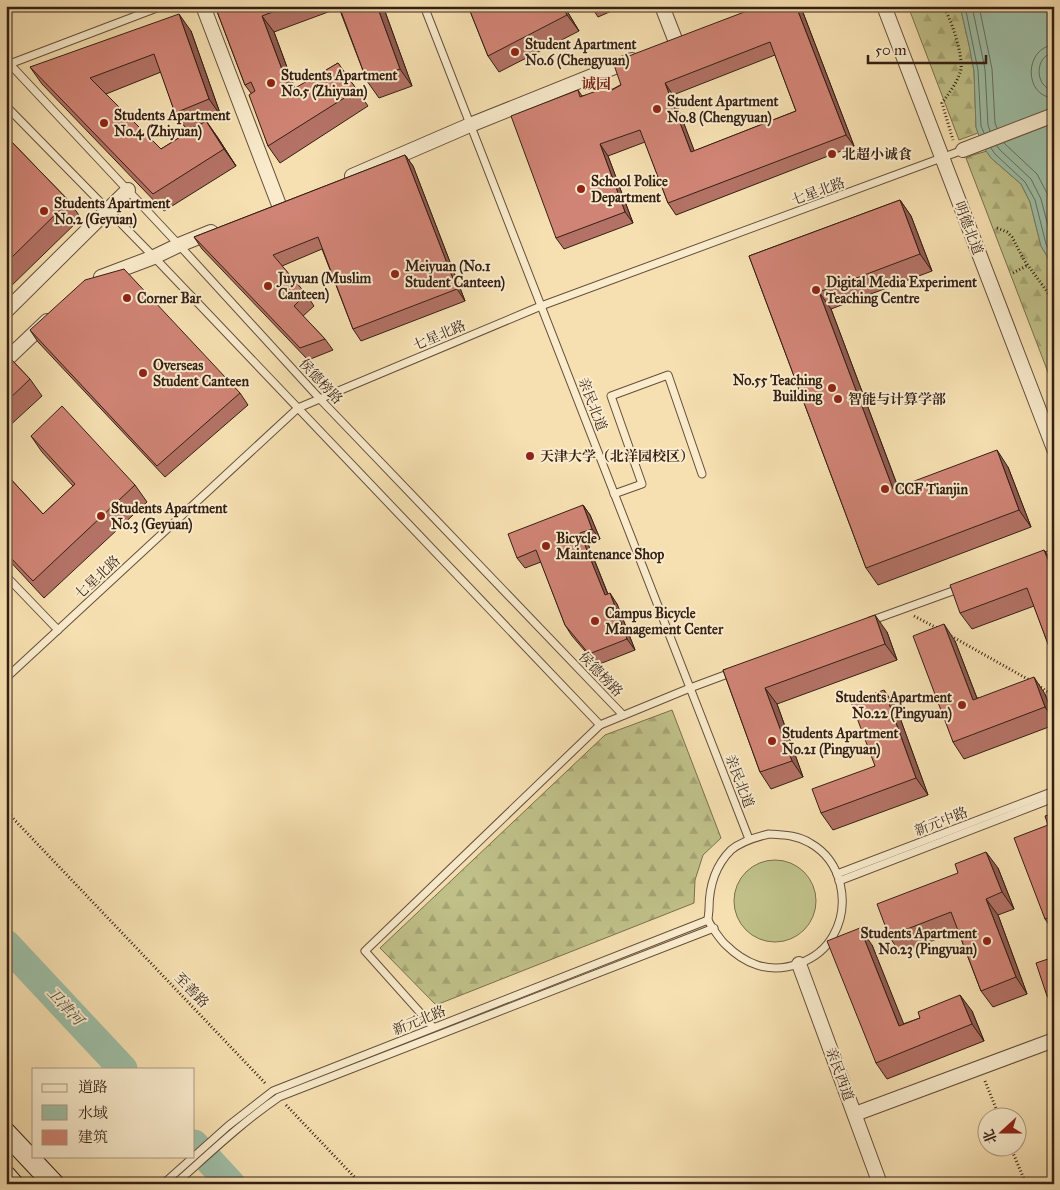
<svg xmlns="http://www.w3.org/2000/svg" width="1060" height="1190" viewBox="0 0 1060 1190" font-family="'IM FELL Great Primer','Noto Serif SC',serif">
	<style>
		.green { fill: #c0c189; stroke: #7a704e }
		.forest { fill: url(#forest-firs); stroke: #7a704e }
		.water { fill: #9ebea6; stroke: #747e6c }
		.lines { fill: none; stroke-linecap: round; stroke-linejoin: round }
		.shore { stroke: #696e5d; stroke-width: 1 }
		.river { stroke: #9ebea6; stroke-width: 29 }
		.lane-casing { stroke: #644f3b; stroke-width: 9 }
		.street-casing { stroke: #644f3b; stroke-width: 16 }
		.secondary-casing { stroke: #341f14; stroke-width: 22 }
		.path { stroke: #341f14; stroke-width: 3; stroke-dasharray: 1 2.5; stroke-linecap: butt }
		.lane { stroke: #f9ebcc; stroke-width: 7 }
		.street { stroke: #f9ebcc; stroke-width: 14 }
		.secondary { stroke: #f9ebcc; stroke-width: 20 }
		.wall { fill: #b37265; stroke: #341f14; fill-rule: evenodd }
		.shaded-wall { fill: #925c52; stroke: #341f14 }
		.building { fill: #d08475; stroke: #341f14; fill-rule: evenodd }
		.poi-dot { fill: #8f2418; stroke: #f9ebcc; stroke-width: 2 }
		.labels { text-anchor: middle; stroke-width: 4; stroke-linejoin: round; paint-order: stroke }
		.poi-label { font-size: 14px; font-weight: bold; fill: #341f14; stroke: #f9ebcc; text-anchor: start }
		.street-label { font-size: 14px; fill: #341f14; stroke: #f9ebcc }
		.neighbourhood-label { font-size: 15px; font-weight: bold; fill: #7a1f14; stroke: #f9ebcc }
		.water-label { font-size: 15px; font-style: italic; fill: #544f40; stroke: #f9ebcc }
	</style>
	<defs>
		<pattern id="forest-firs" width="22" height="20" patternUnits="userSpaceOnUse" patternTransform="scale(1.25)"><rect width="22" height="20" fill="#c0c189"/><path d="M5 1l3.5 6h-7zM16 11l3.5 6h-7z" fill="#a6a575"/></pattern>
	</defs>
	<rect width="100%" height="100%" fill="#f6e0b1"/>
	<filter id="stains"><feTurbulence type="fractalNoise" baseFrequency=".004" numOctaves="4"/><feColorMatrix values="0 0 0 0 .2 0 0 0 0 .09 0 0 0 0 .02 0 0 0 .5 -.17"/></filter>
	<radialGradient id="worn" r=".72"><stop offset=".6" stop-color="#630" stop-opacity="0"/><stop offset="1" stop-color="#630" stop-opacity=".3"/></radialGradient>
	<circle class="green" cx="775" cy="901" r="41"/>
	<g class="forest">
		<path d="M908 6H960L969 45 974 71 976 127 978 133 959 140Z"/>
		<path d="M987 151 991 158 1021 184 1030 202 1041 246 1054 268V388L966 158 973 155Z"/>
		<path d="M672 710 721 838 703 855 695 880 694 903 436 1005 380 948 605 735Z"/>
	</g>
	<path class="water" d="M960 6H1050L1054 13V54L1050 73 1054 88V268L1041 246 1030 202 1021 184 991 158 982 145 976 127 974 71 969 45Z"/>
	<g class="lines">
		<g class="shore">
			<path d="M965 6 978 70 981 126 984 133"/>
			<path d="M972 6 985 69 988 125 990 131"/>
			<path d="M979 6 992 69 995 123 997 128"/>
			<path d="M1054 45C1024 47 1023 97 1054 98"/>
			<path d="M1054 53C1034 54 1034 89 1054 90"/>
			<path d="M1004 143 1037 174 1048 195 1054 219"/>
			<path d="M997 146 1000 150 1031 179 1041 199 1052 241 1054 245"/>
			<path d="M991 148 995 154 1025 182 1035 200 1046 244 1054 259"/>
		</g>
		<g class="river">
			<path d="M6 944 123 1069"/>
			<path d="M194 1144 231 1184"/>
		</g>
		<defs>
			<g id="lane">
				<path d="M424 6 749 839"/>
				<path d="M6 60 179 245 320 399 623 715"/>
				<path d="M7 65 162 6"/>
				<path d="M6 106 154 257 600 725"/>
				<path d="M614 494 642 484 611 396 668 375 702 474"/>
				<path d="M1041 558 1054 553"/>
				<path d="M6 576 58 630"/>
				<path d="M870 621 961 588"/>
				<path d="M6 678 298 408 541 306 963 150"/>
				<path d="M769 834C783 835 797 835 810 843 842 861 851 904 833 936 819 961 784 974 757 965 745 961 735 954 726 945 722 942 710 925 708 920 708 917 709 912 709 909 709 887 715 866 731 850 742 841 756 837 769 834Z"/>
				<path d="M837 874 1054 791"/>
				<path d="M839 881 1054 798"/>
				<path d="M433 1027 365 951 600 725 690 688 733 672"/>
				<path d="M163 1184 228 1126 273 1091 708 920"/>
				<path d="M175 1184C209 1154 241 1123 279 1097L714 928"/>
			</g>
			<g id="street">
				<path d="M203 6 279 205"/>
				<path d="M662 6 676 42"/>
				<path d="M884 6 1054 449"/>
				<path d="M963 150 1054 115"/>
				<path d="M352 176 470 125 632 60"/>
				<path d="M101 277 154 257 179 245 211 232"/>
				<path d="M6 311 128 190"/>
				<path d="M6 360 47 321"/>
				<path d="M799 964 880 1184"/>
				<path d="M855 1114 1054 1040"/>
			</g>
			<g id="secondary">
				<path d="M6 1133 54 1184"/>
				<path d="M6 1176 13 1184"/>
			</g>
		</defs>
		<use href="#lane" class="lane-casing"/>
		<use href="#street" class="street-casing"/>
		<use href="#secondary" class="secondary-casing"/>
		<g class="path">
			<path d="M943 6C951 18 963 55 961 69 958 82 949 93 942 103L953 140"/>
			<path d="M911 7 912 6"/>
			<path d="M997 228 1007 232 1012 237 1024 260 1054 301"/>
			<path d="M1013 273 1028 265"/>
			<path d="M914 616 937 628"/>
			<path d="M951 636 1031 681"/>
			<path d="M1038 685 1054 697"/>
			<path d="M6 811 266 1084"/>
			<path d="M985 1081 1000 1118"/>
			<path d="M286 1105 361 1184"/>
			<path d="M1011 1148 1026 1184"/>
		</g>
		<use href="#lane" class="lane"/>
		<use href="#street" class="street"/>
		<use href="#secondary" class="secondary"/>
	</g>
	<g class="wall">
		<path d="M215 6H383L412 86 379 98 367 81 339 8 274 32 295 89 338 63 368 106 280 163 268 146 251 93 245 85Z"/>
		<path d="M468 6H564L579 31 499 72 488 56Z"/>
		<path d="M591 6H623L598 17Z"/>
		<path d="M760 6H799L802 10 854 146 676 215 668 203 645 142 608 156 633 223 564 249 556 238 578 90 582 96 613 89ZM775 55 796 111 694 151 673 95Z"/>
		<path d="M191 31 221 116 207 122 218 138 236 166 164 211 42 84 30 67ZM161 72 175 113 187 130 203 123 161 149 106 94Z"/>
		<path d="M6 136 69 201 81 218 7 290 6 207 7 206 6 205Z"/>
		<path d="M405 155 413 166 465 301 361 341 353 329 322 249 282 266 306 294 314 306 303 316 325 339 333 350 308 360 202 249 194 237Z"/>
		<path d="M900 200 911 216 932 271 831 309 898 487 1008 467 1031 527 878 585 866 568 749 256Z"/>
		<path d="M30 330 240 393 248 405 165 477 38 342Z"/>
		<path d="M6 354 30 379 42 396 6 429Z"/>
		<path d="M31 436 135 485 147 502 44 598 6 557V474L43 514 73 486 42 452Z"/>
		<path d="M583 505 590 515 600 539 588 544 608 594 617 604 635 650 597 665 572 636 565 625 541 562 525 568 517 558Z"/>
		<path d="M1044 550 1054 564V660L1034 606 972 629 960 613Z"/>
		<path d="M887 632 897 660 777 704 803 777 771 789 760 772 723 670Z"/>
		<path d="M955 641 977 698 1045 694 1054 717V725L964 759 953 742Z"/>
		<path d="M896 707 928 795 833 830 821 813 875 766Z"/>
		<path d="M1054 813V932L1045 919 1048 825Z"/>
		<path d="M998 868 1014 909 998 915 1027 994 993 1007 981 991 958 931 900 953 889 936Z"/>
		<path d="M872 945 903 1024 920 1018 972 1011 984 1041 887 1079 876 1063Z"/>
		<path d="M1054 957V1005L1047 996Z"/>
	</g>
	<g class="shaded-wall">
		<path d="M377 6H383L412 86 400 69Z"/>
		<path d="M562 6H564L579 31 567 15Z"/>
		<path d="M796 6H799L802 10 854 146 846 135Z"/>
		<path d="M179 14 191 31 221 116 209 99Z"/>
		<path d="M262 16 274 32 302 108 290 91Z"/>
		<path d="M665 83 673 95 699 163 691 152Z"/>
		<path d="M206 121 218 138 236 166 224 149Z"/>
		<path d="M600 144 608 156 633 223 625 212Z"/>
		<path d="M405 155 413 166 465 301 457 289Z"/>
		<path d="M900 200 911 216 932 271 920 254Z"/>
		<path d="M819 292 831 309 905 506 893 489Z"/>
		<path d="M997 450 1008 467 1031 527 1019 510Z"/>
		<path d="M583 505 590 515 600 539 592 529Z"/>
		<path d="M580 533 588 544 612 605 605 595Z"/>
		<path d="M1044 550 1054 564V575Z"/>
		<path d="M610 593 617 604 635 650 627 639Z"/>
		<path d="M875 615 887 632 897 660 885 644Z"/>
		<path d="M944 624 955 641 984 717 973 700Z"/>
		<path d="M1034 677 1045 694 1054 717V720L1045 707Z"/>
		<path d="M765 688 777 704 803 777 792 761Z"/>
		<path d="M884 690 896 707 928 795 916 778Z"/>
		<path d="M986 852 998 868 1014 909 1002 892Z"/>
		<path d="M986 899 998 915 1027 994 1016 977Z"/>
		<path d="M860 928 872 945 911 1042 899 1026Z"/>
		<path d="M960 995 972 1011 984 1041 972 1024Z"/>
	</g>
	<g class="building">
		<path d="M215 6H288L262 16 290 91 338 63 357 90 268 146 249 95 255 91 251 82 245 85Z"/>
		<path d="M339 6H377L400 69 367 81Z"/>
		<path d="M468 6H562L567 15 488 56Z"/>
		<path d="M760 6H796L846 135 668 203 640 130 600 144 625 212 556 238 511 116 578 90 580 97 610 86 612 90 621 85 613 62ZM770 42 796 111 691 152 665 83Z"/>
		<path d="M179 14 209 99 175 113 154 54 90 78 161 149 206 121 224 149 153 194 30 67Z"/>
		<path d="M6 136 69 201 6 263V207L10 204 6 200Z"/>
		<path d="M405 155 457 289 353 329 318 237 273 255 306 294 294 306 325 339 300 348 194 237Z"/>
		<path d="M900 200 920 254 819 292 893 489 997 450 1019 510 866 568 749 256Z"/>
		<path d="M124 269 240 393 157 466 30 330 85 280Z"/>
		<path d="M6 354 30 379 6 402Z"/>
		<path d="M62 406 135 485 33 581 6 553V474L43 514 75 484 31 436Z"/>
		<path d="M583 505 592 529 580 533 605 595 610 593 627 639 589 654 565 625 536 550 517 558 508 534Z"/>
		<path d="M1044 550 1054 575V660L1027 588 960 613 950 585Z"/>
		<path d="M875 615 885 644 765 688 792 761 760 772 723 670Z"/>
		<path d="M944 624 973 700 1034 677 1045 707 953 742 913 636Z"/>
		<path d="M884 690 916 778 821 813 812 789 875 766 851 702Z"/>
		<path d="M1054 813V916L1045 919 1014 838 1048 825 1045 816Z"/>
		<path d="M986 852 1002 892 986 899 1016 977 981 991 951 912 889 936 877 904 958 873 955 864Z"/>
		<path d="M860 928 899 1026 920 1018 918 1012 960 995 972 1024 876 1063 827 941Z"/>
		<path d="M1054 957V993L1047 996 1036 963Z"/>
	</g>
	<g class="poi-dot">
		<circle cx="515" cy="52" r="5"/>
		<circle cx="271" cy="83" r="5"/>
		<circle cx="657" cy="109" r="5"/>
		<circle cx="104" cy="123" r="5"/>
		<circle cx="832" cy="154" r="5"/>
		<circle cx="581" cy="189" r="5"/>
		<circle cx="44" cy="211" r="5"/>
		<circle cx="395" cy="274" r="5"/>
		<circle cx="268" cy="286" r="5"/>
		<circle cx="816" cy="290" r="5"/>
		<circle cx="127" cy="298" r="5"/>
		<circle cx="143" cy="373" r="5"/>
		<circle cx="832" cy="388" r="5"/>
		<circle cx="838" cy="399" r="5"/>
		<circle cx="530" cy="456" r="5"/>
		<circle cx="885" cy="489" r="5"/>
		<circle cx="101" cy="516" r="5"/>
		<circle cx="546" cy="546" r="5"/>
		<circle cx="595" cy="621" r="5"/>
		<circle cx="962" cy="705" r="5"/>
		<circle cx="772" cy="741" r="5"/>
		<circle cx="987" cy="941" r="5"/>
	</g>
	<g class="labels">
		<g class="poi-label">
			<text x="525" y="49">Student Apartment<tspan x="525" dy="16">No.6 (Chengyuan)</tspan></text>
			<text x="281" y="80">Students Apartment<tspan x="281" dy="16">No.5 (Zhiyuan)</tspan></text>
			<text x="667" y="106">Student Apartment<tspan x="667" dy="16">No.8 (Chengyuan)</tspan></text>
			<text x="114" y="120">Students Apartment<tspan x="114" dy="16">No.4 (Zhiyuan)</tspan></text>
			<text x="842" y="159">北超小诚食</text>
			<text x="591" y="186">School Police<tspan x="591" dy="16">Department</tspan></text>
			<text x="54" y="208">Students Apartment<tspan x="54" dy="16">No.2 (Geyuan)</tspan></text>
			<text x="405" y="271">Meiyuan (No.1<tspan x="405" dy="16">Student Canteen)</tspan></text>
			<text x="278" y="283">Juyuan (Muslim<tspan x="278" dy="16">Canteen)</tspan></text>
			<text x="826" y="287">Digital Media Experiment<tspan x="826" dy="16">Teaching Centre</tspan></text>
			<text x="137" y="303">Corner Bar</text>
			<text x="153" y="370">Overseas<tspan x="153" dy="16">Student Canteen</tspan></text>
			<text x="822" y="385" text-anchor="end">No.55 Teaching<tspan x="822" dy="16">Building</tspan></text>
			<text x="848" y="404">智能与计算学部</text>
			<text x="540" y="461">天津大学（北洋园校区）</text>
			<text x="895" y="494">CCF Tianjin</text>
			<text x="111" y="513">Students Apartment<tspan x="111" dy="16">No.3 (Geyuan)</tspan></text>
			<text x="556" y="543">Bicycle<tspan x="556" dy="16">Maintenance Shop</tspan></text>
			<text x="605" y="618">Campus Bicycle<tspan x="605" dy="16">Management Center</tspan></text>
			<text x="952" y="702" text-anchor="end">Students Apartment<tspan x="952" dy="16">No.22 (Pingyuan)</tspan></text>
			<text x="782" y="738">Students Apartment<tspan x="782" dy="16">No.21 (Pingyuan)</tspan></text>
			<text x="977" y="938" text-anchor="end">Students Apartment<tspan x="977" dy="16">No.23 (Pingyuan)</tspan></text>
		</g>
		<g class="street-label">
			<text transform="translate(818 191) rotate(-20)" y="5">七星北路</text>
			<text transform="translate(969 228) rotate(69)" y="5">明德北道</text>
			<text transform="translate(439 335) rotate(-23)" y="5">七星北路</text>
			<text transform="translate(321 381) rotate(47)" y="5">侯德榜路</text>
			<text transform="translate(593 404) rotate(69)" y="5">亲民北道</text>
			<text transform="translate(97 577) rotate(-43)" y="5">七星北路</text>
			<text transform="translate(601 674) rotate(46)" y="5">侯德榜路</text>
			<text transform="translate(740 781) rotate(69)" y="5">亲民北道</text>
			<text transform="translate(941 821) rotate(-21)" y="5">新元中路</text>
			<text transform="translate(192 990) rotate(46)" y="5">至善路</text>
			<text transform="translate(419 1020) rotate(-22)" y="5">新元北路</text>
			<text transform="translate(840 1074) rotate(70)" y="5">亲民西道</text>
		</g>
		<g class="neighbourhood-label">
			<text x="596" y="89">诚园</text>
		</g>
		<g class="water-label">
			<text transform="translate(65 1006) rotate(47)" y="5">卫津河</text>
		</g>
	</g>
	<rect width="1060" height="1190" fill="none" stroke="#f6e0b1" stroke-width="25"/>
	<rect x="8" y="8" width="1045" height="1175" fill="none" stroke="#341f14" stroke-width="2.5"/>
	<rect x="12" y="12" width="1035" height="1165" fill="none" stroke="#341f14"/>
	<rect x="32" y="1068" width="162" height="90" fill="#f9ebcc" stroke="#aa9982"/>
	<rect x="42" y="1084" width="25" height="8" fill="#f9ebcc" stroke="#aa9982"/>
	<text x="78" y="1092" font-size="15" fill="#341f14">道路</text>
	<rect x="42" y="1105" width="25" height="15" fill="#9ebea6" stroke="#aa9982"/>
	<text x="78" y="1118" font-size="15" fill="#341f14">水域</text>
	<rect x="42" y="1130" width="25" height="15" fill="#d08475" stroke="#aa9982"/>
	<text x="78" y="1142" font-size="15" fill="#341f14">建筑</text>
	<g transform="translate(1002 1132) rotate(249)"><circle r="24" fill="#f9ebcc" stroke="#aa9982"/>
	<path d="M0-4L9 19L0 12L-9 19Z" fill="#8f2418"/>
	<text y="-8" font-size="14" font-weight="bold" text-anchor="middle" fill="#341f14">北</text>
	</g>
	<path d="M868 55v8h118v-8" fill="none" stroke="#341f14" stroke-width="2.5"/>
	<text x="875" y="55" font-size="15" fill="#341f14" stroke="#f9ebcc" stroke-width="4" paint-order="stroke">50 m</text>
	<rect width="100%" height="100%" filter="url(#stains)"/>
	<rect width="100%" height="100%" fill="url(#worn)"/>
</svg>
